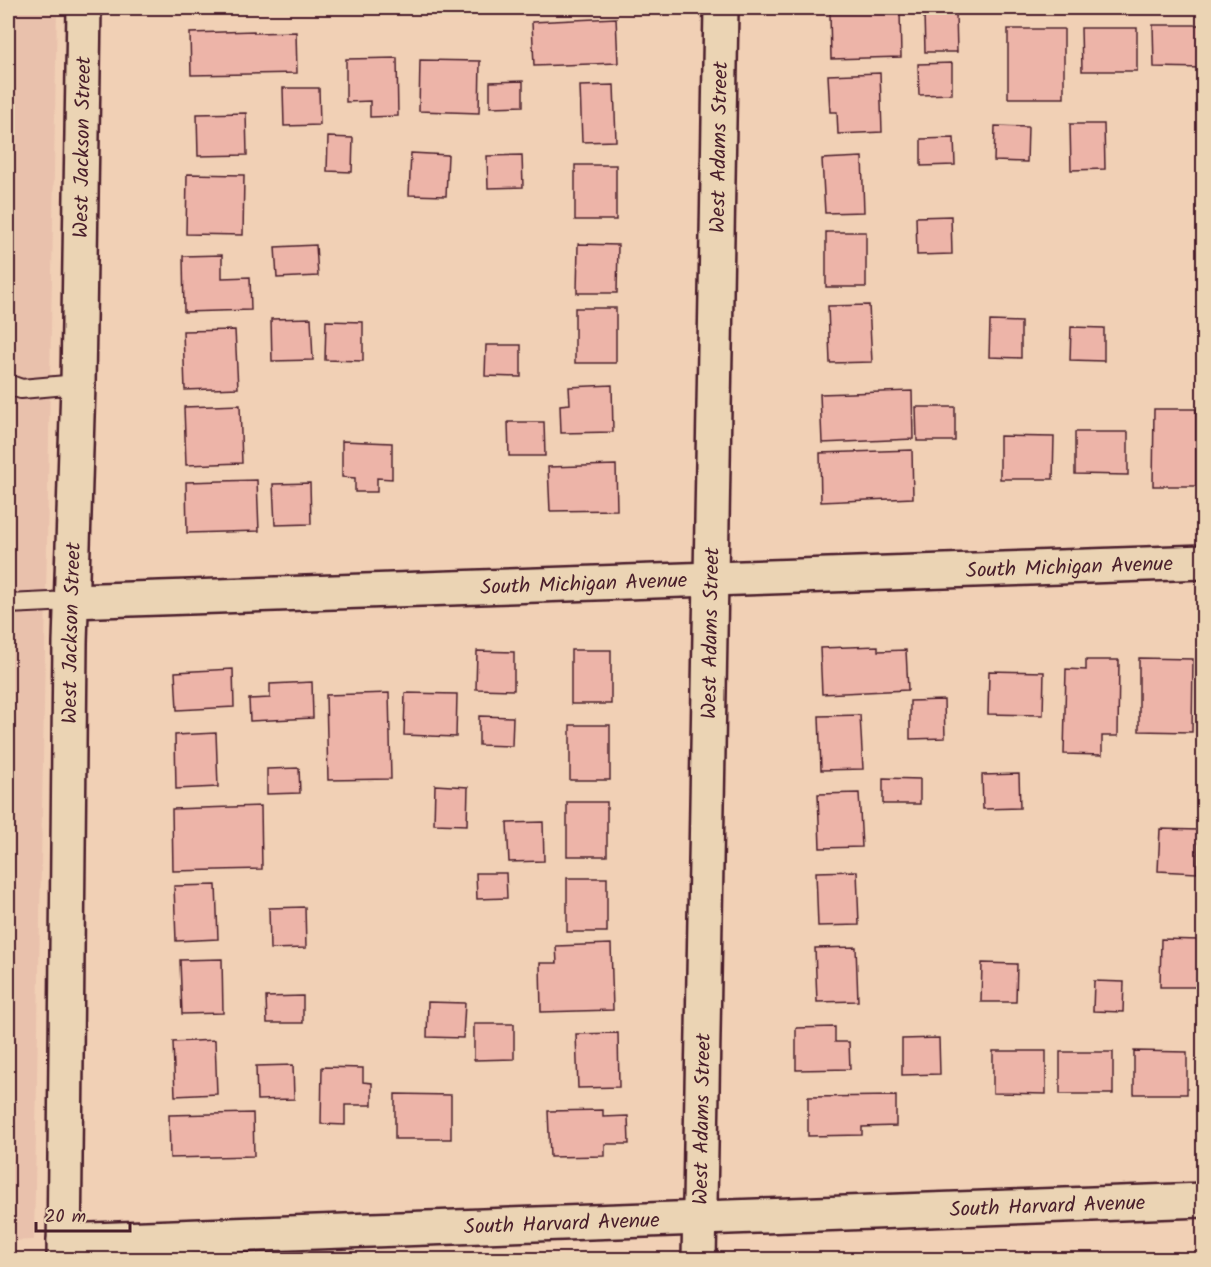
<svg xmlns="http://www.w3.org/2000/svg" width="1211" height="1267" viewBox="0 0 1211 1267" font-family="Kalam,sans-serif">
	<style>
		.built { fill: #e9c1ac }
		.building { fill: #edb4a8; stroke: #4a1f2b; stroke-width: 1.5 }
		.lines { fill: none; stroke-linecap: round; stroke-linejoin: round }
		.lane-casing { stroke: #4a1f2b; stroke-width: 22 }
		.street-casing { stroke: #4a1f2b; stroke-width: 38 }
		.lane { stroke: #ebd4b4; stroke-width: 18 }
		.street { stroke: #ebd4b4; stroke-width: 33 }
		.labels { text-anchor: middle; stroke-width: 4.5; stroke-linejoin: round; paint-order: stroke }
		.street-label { font-size: 21px; fill: #4a1f2b; stroke: #ebd4b4 }
	</style>
	<rect width="100%" height="100%" fill="#f1d0b5"/>
	<filter id="ink" filterUnits="userSpaceOnUse"><feTurbulence type="fractalNoise" baseFrequency=".0167" numOctaves="2"/><feDisplacementMap in="SourceGraphic" scale="12" xChannelSelector="R" yChannelSelector="G"/><feConvolveMatrix kernelMatrix="1 2 1 2 8 2 1 2 1" color-interpolation-filters="sRGB"/></filter>
	<g filter="url(#ink)">
		<path class="built" d="M8 8H57L34 1240 8 1241Z"/>
		<g class="building">
			<path d="M900 11 901 57 831 59 830 13Z"/>
			<path d="M924 13H956L957 52H925Z"/>
			<path d="M616 18 618 63 534 66 532 22Z"/>
			<path d="M1153 25H1204V68L1154 67Z"/>
			<path d="M1081 28H1137V71H1082Z"/>
			<rect x="1008" y="29" width="56" height="69"/>
			<path d="M254 31V33L296 32 297 73 191 75 190 33Z"/>
			<path d="M397 58 398 116 370 117V101L346 102V59Z"/>
			<path d="M420 60 480 61 479 113 419 111Z"/>
			<path d="M952 63V94L919 95 918 64Z"/>
			<path d="M880 73 882 132 838 134 837 112H830L828 75Z"/>
			<path d="M523 81V106L490 107V82Z"/>
			<path d="M614 85 616 141 582 142 580 86Z"/>
			<path d="M283 88H319L320 125 284 126Z"/>
			<path d="M246 113 247 155 198 156 197 114Z"/>
			<path d="M1070 124H1104L1105 169 1071 170Z"/>
			<path d="M995 126 1028 127 1027 162 994 161Z"/>
			<path d="M328 137 353 138 352 172 327 171Z"/>
			<path d="M954 138 955 165 921 166V139Z"/>
			<path d="M411 153 448 155 446 196 409 195Z"/>
			<path d="M522 155 523 187 488 188 487 156Z"/>
			<path d="M862 157 864 212 825 213 822 159Z"/>
			<rect x="575" y="165" width="41" height="55"/>
			<path d="M187 174 244 175 243 235 186 234Z"/>
			<path d="M951 216 952 254 917 255 916 217Z"/>
			<rect x="826" y="232" width="40" height="55"/>
			<path d="M578 244 618 245 617 293H577Z"/>
			<path d="M316 245 318 276 277 278 275 247Z"/>
			<path d="M222 255V278L250 277 251 310 184 312 183 256Z"/>
			<path d="M869 305 872 362 830 363 828 306Z"/>
			<rect x="575" y="308" width="41" height="55"/>
			<path d="M311 318 313 360 272 361 271 319Z"/>
			<path d="M326 321 363 322V361L325 360Z"/>
			<path d="M990 321 1021 322V358L989 357Z"/>
			<path d="M1071 327 1104 328V361L1070 360Z"/>
			<path d="M235 330 238 388 185 390 183 331Z"/>
			<path d="M486 345H521V377L485 376Z"/>
			<path d="M612 385 613 432 561 433 560 405 570 404 569 387Z"/>
			<path d="M912 391 913 439 822 443 820 394Z"/>
			<path d="M240 405 242 463 186 465 184 407Z"/>
			<path d="M916 407H955V441H917Z"/>
			<path d="M1154 409H1196V486H1153Z"/>
			<path d="M508 422H544L545 456H509Z"/>
			<path d="M1075 432H1128V475L1075 474Z"/>
			<path d="M1000 436 1054 437 1053 479H1000Z"/>
			<path d="M342 441 392 443V479L377 478V492H355V478L342 477Z"/>
			<path d="M912 450 913 498 821 502 820 453Z"/>
			<path d="M616 465 617 510 550 511 548 467Z"/>
			<path d="M257 480 259 531 187 533 186 482Z"/>
			<path d="M310 483 311 524 275 525 273 484Z"/>
			<path d="M878 646V651L906 650 908 690 822 694 820 648Z"/>
			<rect x="571" y="650" width="40" height="54"/>
			<path d="M477 651 514 652V690L476 689Z"/>
			<path d="M1139 658 1193 659 1192 732 1139 731Z"/>
			<path d="M1086 660H1119L1118 736H1102V755L1064 754 1066 669 1086 670Z"/>
			<path d="M233 669 234 707 177 710 175 672Z"/>
			<path d="M989 671 1044 672 1043 715 988 714Z"/>
			<path d="M312 682 313 718 250 721 249 699 270 698V684Z"/>
			<path d="M389 693 391 779 328 780 326 695Z"/>
			<path d="M405 693 457 694 456 737 404 735Z"/>
			<path d="M944 700 945 738 910 739V701Z"/>
			<path d="M860 715 863 769 821 770 819 716Z"/>
			<path d="M479 716 513 717 512 746 479 745Z"/>
			<rect x="570" y="725" width="40" height="55"/>
			<path d="M216 733 218 787 176 789 175 735Z"/>
			<path d="M299 768 300 793 267 794V769Z"/>
			<path d="M1019 774 1020 808 983 809 982 775Z"/>
			<path d="M883 778 920 779V804H883Z"/>
			<path d="M435 785 468 787 467 825 434 824Z"/>
			<path d="M859 793 862 847 820 848 818 794Z"/>
			<rect x="567" y="802" width="40" height="54"/>
			<path d="M261 806 262 869 173 871 172 809Z"/>
			<path d="M543 822 544 861 509 862 507 823Z"/>
			<path d="M1160 829 1198 830 1197 873 1158 871Z"/>
			<path d="M857 871 859 925 818 926 816 872Z"/>
			<path d="M476 873H506L507 898 477 899Z"/>
			<rect x="567" y="878" width="40" height="54"/>
			<path d="M216 885 218 939 176 941 174 886Z"/>
			<path d="M305 907 306 948 270 949 269 908Z"/>
			<path d="M1161 939 1199 940 1198 987H1160Z"/>
			<path d="M611 944 613 1010 541 1012 540 963H557L556 946Z"/>
			<path d="M856 947 858 1001 817 1002 815 948Z"/>
			<path d="M222 959 223 1013 182 1014 180 960Z"/>
			<path d="M982 963 1017 964 1016 1002H981Z"/>
			<path d="M1094 981 1124 982 1123 1012 1093 1011Z"/>
			<path d="M303 996V1023H267L266 997Z"/>
			<path d="M428 1002 465 1003 463 1038 427 1037Z"/>
			<path d="M474 1024H514V1059L474 1060Z"/>
			<path d="M835 1027V1042H849L850 1069 796 1070V1028Z"/>
			<path d="M618 1033 619 1087 578 1088 576 1034Z"/>
			<path d="M939 1038 940 1074 902 1075V1039Z"/>
			<path d="M215 1040 217 1094 175 1096 173 1042Z"/>
			<path d="M993 1051H1046V1094L993 1093Z"/>
			<path d="M1134 1051 1187 1052V1094H1134Z"/>
			<rect x="1060" y="1052" width="53" height="42"/>
			<path d="M293 1065 294 1099 257 1100 256 1066Z"/>
			<path d="M322 1067 363 1068V1082L372 1083V1105H345V1125L321 1124Z"/>
			<path d="M395 1094 451 1095V1139H395Z"/>
			<path d="M896 1096V1126L862 1127V1135L808 1136V1097Z"/>
			<path d="M603 1110V1117L628 1116 629 1144H605V1156L550 1157 548 1111Z"/>
			<path d="M253 1113 254 1156 170 1158 169 1115Z"/>
		</g>
		<g class="lines">
			<defs>
				<g id="lane">
					<path d="M8 384 21 389 78 384"/>
					<path d="M8 604 71 601"/>
				</g>
				<g id="street">
					<path id="s1" d="M71 601 1204 562"/>
					<path id="s2" d="M64 1241 1204 1200"/>
					<path id="s3" d="M64 1260 70 643 78 384 84 8"/>
					<path id="s4" d="M699 1260 721 8"/>
				</g>
			</defs>
			<use href="#lane" class="lane-casing"/>
			<use href="#street" class="street-casing"/>
			<use href="#lane" class="lane"/>
			<use href="#street" class="street"/>
		</g>
	</g>
	<g class="labels">
		<g class="street-label">
			<text dy="7" stroke="none"><textPath href="#s3" startOffset="1113">West Jackson Street</textPath></text>
			<text dy="7" stroke="none"><textPath href="#s4" startOffset="1113">West Adams Street</textPath></text>
			<text dy="7" stroke="none"><textPath href="#s1" startOffset="999">South Michigan Avenue</textPath></text>
			<text dy="7" stroke="none"><textPath href="#s1" startOffset="513">South Michigan Avenue</textPath></text>
			<text dy="7" stroke="none"><textPath href="#s3" startOffset="627">West Jackson Street</textPath></text>
			<text dy="7" stroke="none"><textPath href="#s4" startOffset="627">West Adams Street</textPath></text>
			<text dy="7" stroke="none"><textPath href="#s4" startOffset="141">West Adams Street</textPath></text>
			<text dy="7" stroke="none"><textPath href="#s2" startOffset="984">South Harvard Avenue</textPath></text>
			<text dy="7" stroke="none"><textPath href="#s2" startOffset="498">South Harvard Avenue</textPath></text>
		</g>
	</g>
	<rect width="1211" height="1267" fill="none" stroke="#ebd4b4" stroke-width="30"/>
	<rect x="15" y="15" width="1181" height="1237" fill="none" stroke="#4a1f2b" stroke-width="2" filter="url(#ink)"/>
	<path d="M36 1222v9h94v-9" fill="none" stroke="#4a1f2b" stroke-width="3"/>
	<text x="45" y="1222" font-size="18" fill="#4a1f2b" stroke="#ebd4b4" stroke-width="4.5" paint-order="stroke">20 m</text>
</svg>
